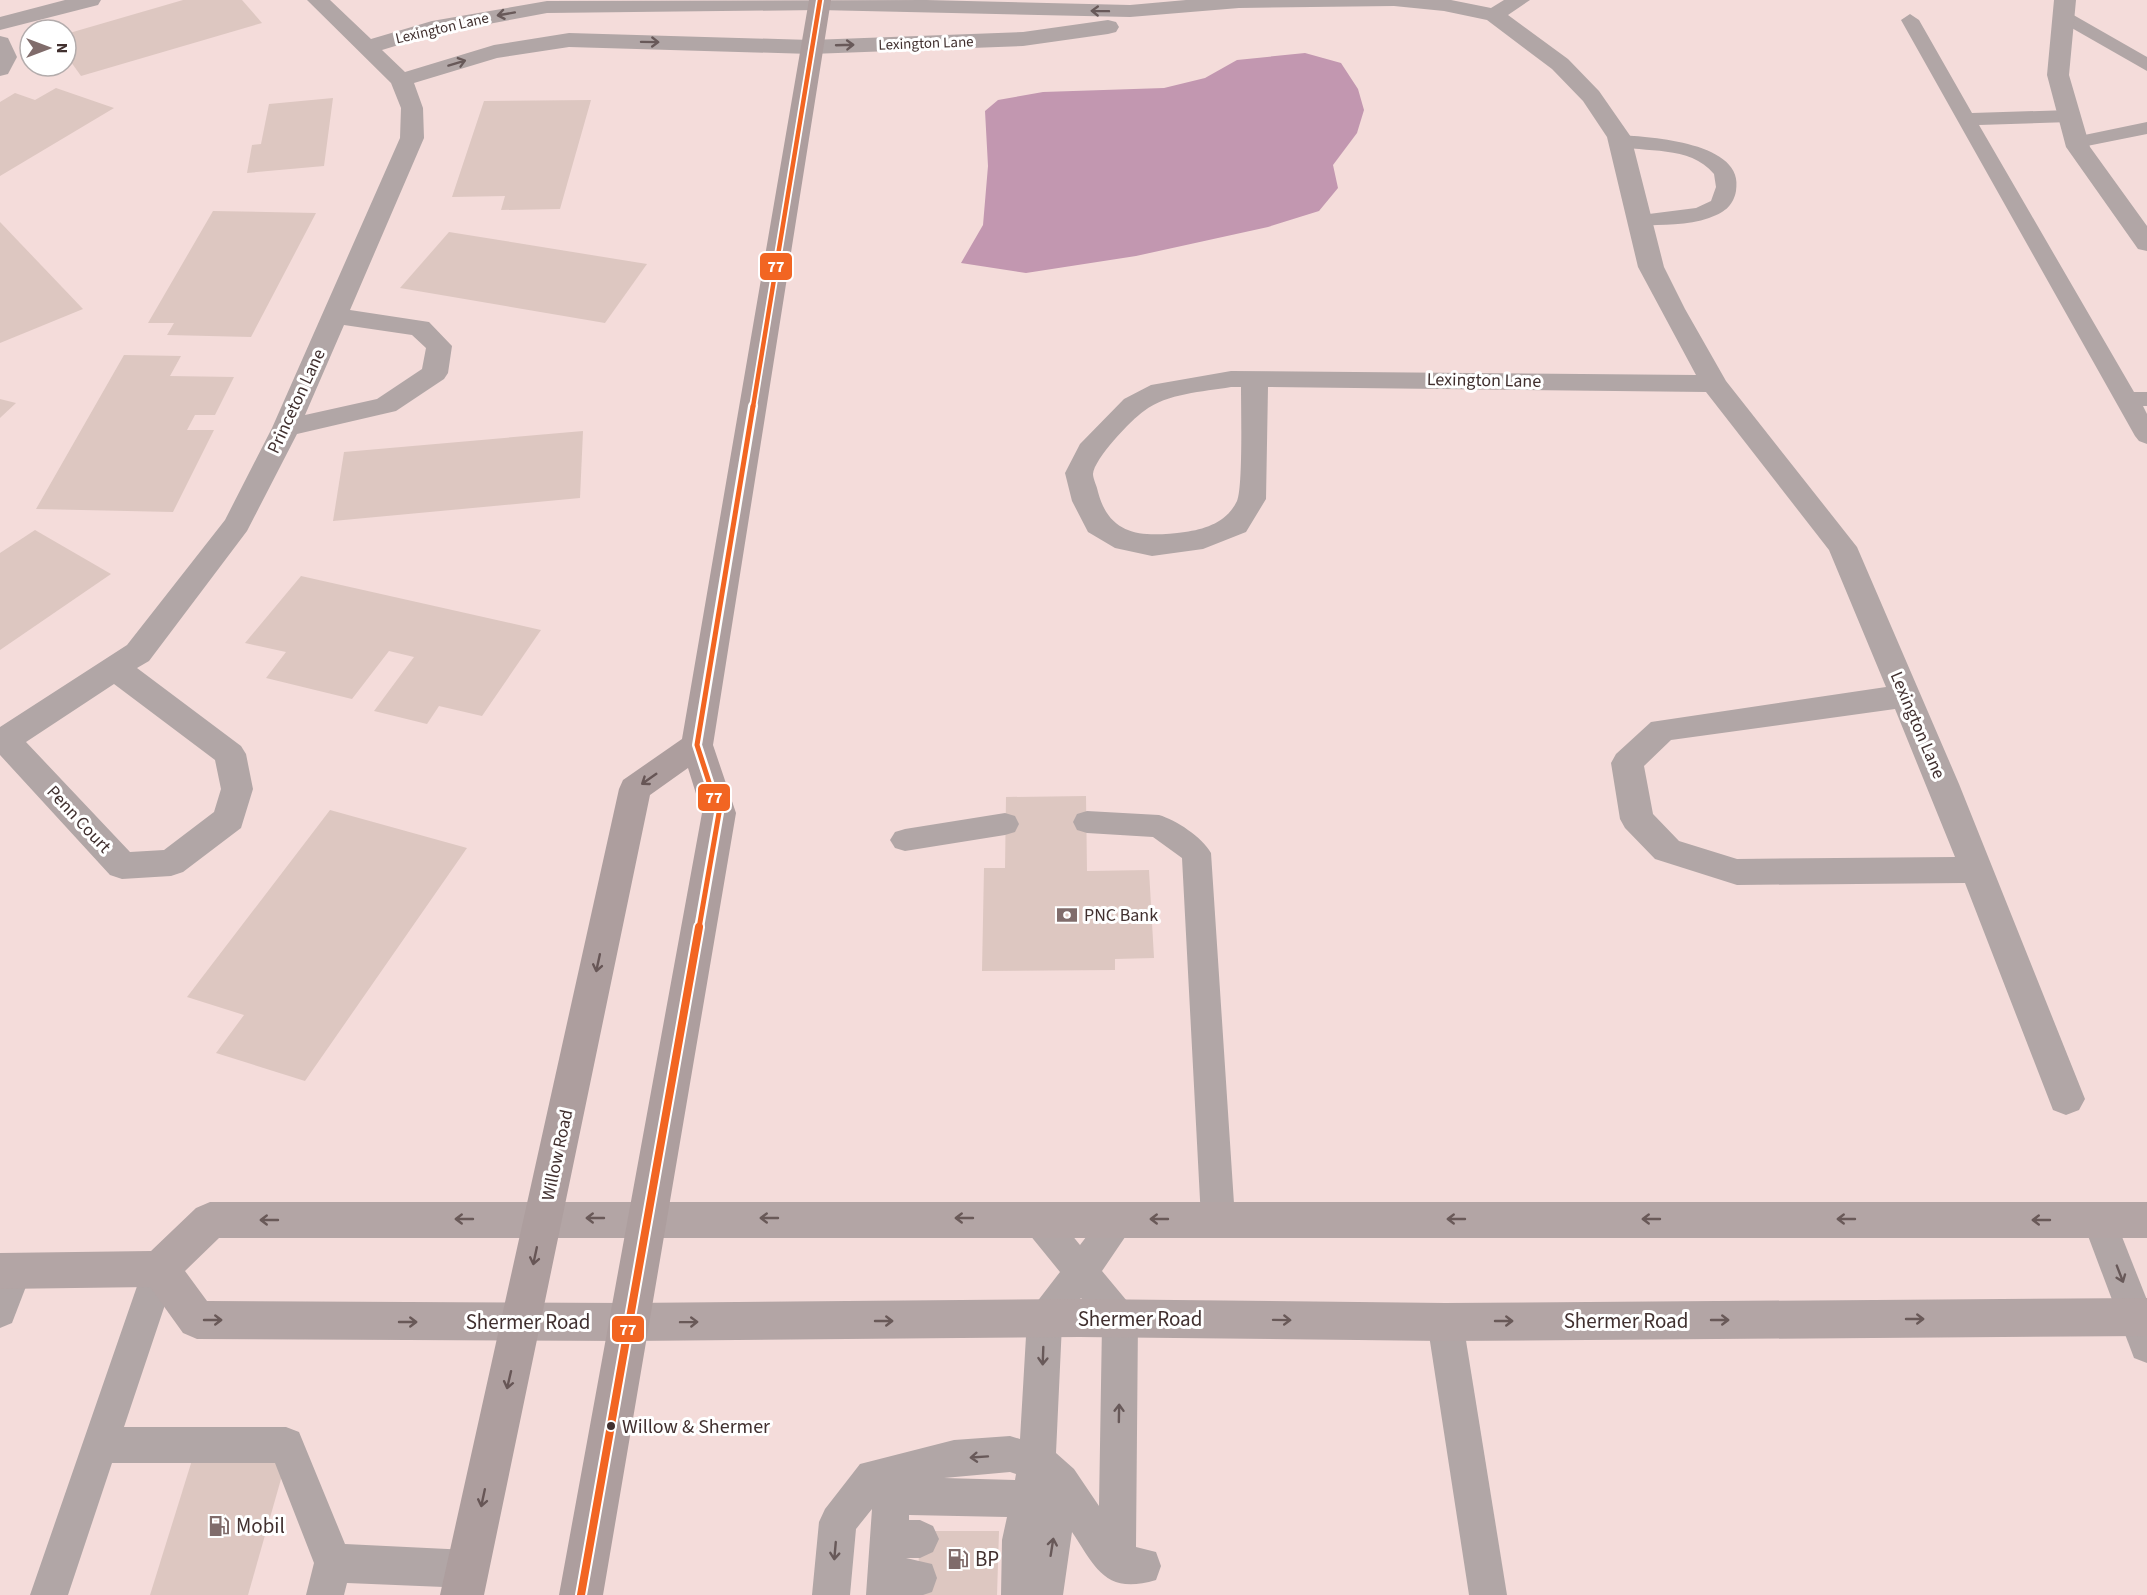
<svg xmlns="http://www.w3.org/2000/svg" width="2147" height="1595" viewBox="0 0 2147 1595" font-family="'Source Sans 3',sans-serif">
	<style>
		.water { fill: #c297b0 }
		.building { fill: #ddc7c1 }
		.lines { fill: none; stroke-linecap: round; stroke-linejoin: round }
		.lane { fill: #b1a6a6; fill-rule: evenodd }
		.street { fill: #b1a6a6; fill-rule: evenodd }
		.secondary { fill: #b3a5a5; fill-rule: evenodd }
		.primary { fill: #ad9e9e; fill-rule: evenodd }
		.bus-1-far2-casing { stroke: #fff; stroke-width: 8 }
		.bus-1-far1-casing { stroke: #fff; stroke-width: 10 }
		.bus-1-casing { stroke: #fff; stroke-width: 12 }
		.bus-1-far2 { stroke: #f26522; stroke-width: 4.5 }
		.bus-1-far1 { stroke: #f26522; stroke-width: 5 }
		.bus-1 { stroke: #f26522; stroke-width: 8 }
		.oneway { stroke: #685959 }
		.oneway2 { stroke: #675656 }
		.oneway3 { stroke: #695958 }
		.bus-dot { fill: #41302f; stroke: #fff; stroke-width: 2 }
		.labels { text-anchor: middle; stroke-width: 6; stroke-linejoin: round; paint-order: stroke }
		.far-street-label { font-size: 15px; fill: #41302f; stroke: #fff }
		.street-label { font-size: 18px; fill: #41302f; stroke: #fff }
		.poi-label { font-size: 18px; fill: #41302f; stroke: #fff; text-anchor: start }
		.near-bus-label { font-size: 20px; fill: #41302f; stroke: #fff; text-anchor: start }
		.near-street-label { font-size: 21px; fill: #41302f; stroke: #fff }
		.near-poi-label { font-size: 21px; fill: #41302f; stroke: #fff; text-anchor: start }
		.line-badge { stroke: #fff; stroke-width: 2 }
		.badge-label { font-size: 16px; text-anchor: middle; font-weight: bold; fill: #fff }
	</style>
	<rect width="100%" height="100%" fill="#f4dcda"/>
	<path class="water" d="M1305 53 1341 63 1358 89 1364 110 1357 133 1333 165 1338 188 1319 211 1268 227 1136 256 1026 273 961 263 983 225 988 166 985 111 998 100 1043 92 1164 88 1205 78 1237 60Z"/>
	<g class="building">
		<path d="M183 0H242L262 23 81 76 66 55V34Z"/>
		<path d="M56 88 114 108 0 176V102L15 93 35 100Z"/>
		<path d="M333 98 324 166 247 173 252 145 261 144 269 104Z"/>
		<path d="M591 100 560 209 501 210 505 196 452 197 484 101Z"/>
		<path d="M213 211 316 213 251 337 167 335 174 323H148Z"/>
		<path d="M0 222 83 309 0 343Z"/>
		<path d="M449 232 647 264 605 323 400 288Z"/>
		<path d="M124 355 181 356 170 376 234 377 215 415H195L187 430H214L173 512 36 509Z"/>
		<path d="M0 399 16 403 0 418Z"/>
		<path d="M583 431 580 498 333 521 344 452Z"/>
		<path d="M35 530 111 574 0 650V553Z"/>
		<path d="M301 576 541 630 482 716 439 706 427 724 374 711 414 657 389 651 352 699 266 678 286 652 245 643Z"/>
		<path d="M1086 796 1087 871 1149 870 1154 958 1115 959V970L982 971 984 868H1005L1006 797Z"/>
		<path d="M330 810 467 848 305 1081 216 1053 244 1015 187 997Z"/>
		<path d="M193 1457 287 1458 248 1595H150Z"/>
		<path d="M920 1531H999L997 1595H917Z"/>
	</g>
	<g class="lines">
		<g class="lane">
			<path d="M2063 9 2147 57V71L2056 19 2054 15Z"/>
			<path d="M1910 14 1919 20 1972 113 2070 110 2077 112 2080 116 2077 120 2070 122 1979 125 2134 392H2147V406H2143L2147 414V444L2139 441 2135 436 1901 20Z"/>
			<path d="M2147 122V134L2077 148 2070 146 2067 142 2070 138Z"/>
			<path d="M1620 135C1650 137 1746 142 1736 191 1733 207 1723 213 1709 218 1688 226 1662 224 1640 226L1633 224 1629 220 1633 216 1696 208 1711 201 1716 187 1714 174C1689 144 1646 154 1613 145L1610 141 1613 137Z"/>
			<path d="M1087 811 1159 815C1176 820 1202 837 1211 853L1235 1219 1230 1230 1218 1234 1206 1230 1201 1219 1182 858 1153 837 1087 833 1077 830 1073 822 1077 814Z"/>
			<path d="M1005 813 1015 816 1019 824 1015 832 1005 835 905 851 895 848 890 840 895 832 905 829Z"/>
			<path d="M1037 1203 1049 1207 1080 1245 1109 1207 1121 1203 1133 1207 1138 1218 1102 1271 1132 1307 1138 1319 1136 1547 1156 1552 1161 1566 1156 1580C1105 1595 1096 1568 1072 1532L1063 1595H1001L1002 1540 1007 1517 909 1515V1520H920L933 1526 939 1539 933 1552 920 1558H906L932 1564 937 1578 932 1592 923 1595H866L872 1509 856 1529 850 1595H812L819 1522 825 1509 860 1464 954 1440 1010 1436 1020 1439 1027 1319 1033 1307 1060 1272 1025 1229 1020 1218 1025 1207ZM1081 1298 1102 1324 1099 1506 1074 1469 1056 1453 1062 1324ZM1010 1472 1016 1474 1015 1480 944 1478Z"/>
			<path d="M2099 1205 2111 1209 2147 1300V1363L2134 1358 2082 1220 2087 1209Z"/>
			<path d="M160 1253 172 1258 177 1269 124 1427H286L299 1432 345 1544 468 1550 482 1555 487 1569 482 1583 468 1588 347 1583 344 1595H306L314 1563 275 1463H112L68 1595H30L143 1269 148 1258Z"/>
			<path d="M15 1255 27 1260 32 1271 12 1323 0 1328V1266L3 1260Z"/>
			<path d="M1445 1306 1457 1310 1463 1322 1507 1595H1469L1427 1322 1433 1310Z"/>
		</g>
		<g class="street">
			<path d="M65 0H101L98 5 0 30V17Z"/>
			<path d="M307 0H330L371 39 432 21 547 1 926 0 1130 5 1186 0H1451L1491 8 1504 0H1530L1508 15 1568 59 1599 91 1631 137 1664 267 1685 309 1726 381 1857 547 1959 784 2085 1099 2079 1110 2066 1115 2053 1110 1965 883 1737 885 1655 859 1625 828 1620 819 1611 763 1616 754 1651 722 1886 687 1829 550 1706 392 1268 387 1266 499 1246 532 1203 549 1152 556 1115 548 1088 532 1072 501 1065 473 1080 444 1124 399 1151 385 1231 371 1696 375 1638 267 1607 137 1583 101 1552 69 1487 20 1444 11 1394 6 1239 8 1130 17 819 10 547 13 435 34 382 50 405 72 494 45 569 33 811 40 1023 32 1108 20 1116 22 1119 27 1116 32 1108 34 1023 46 811 54 569 47 497 58 414 83 423 108 424 138 350 310 429 322 452 346 448 373 444 379 396 411 297 434 247 531 149 661 137 668 241 746 246 754 253 789 241 828 183 872 171 876 122 879 110 875 0 755V727L127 645 225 520 272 428 400 138 401 108 391 83ZM344 325 412 335 426 348 422 369 377 399 305 415ZM1231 387H1241C1241 408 1243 488 1237 501 1227 522 1206 529 1185 532 1145 537 1110 538 1098 492 1097 486 1093 479 1093 474 1094 459 1131 420 1144 411 1168 393 1202 392 1231 387ZM114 684 215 760 221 789 214 812 164 850 130 852 26 742ZM1895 709 1955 857 1737 859 1679 841 1653 814 1644 766 1671 740Z"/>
			<path d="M2054 0H2076L2069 75 2090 147 2147 226V251L2138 249 2066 147 2047 75Z"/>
			<path d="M0 36 8 38 17 57 8 74 0 76Z"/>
		</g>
		<path class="secondary" d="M210 1202H2147V1238H219L185 1271 207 1301 630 1303 1079 1299 1445 1303 2147 1298V1336L1445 1341 1079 1337 630 1341 197 1339 183 1333 150 1287 0 1289V1253L151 1251 196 1208Z"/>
		<path class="primary" d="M809 0H831L713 745 736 813 603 1595H559L702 813 688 768 650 795 484 1595H440L619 789 623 780 682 739Z"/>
		<defs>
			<path id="bus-1-far2" d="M753 407 820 0"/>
			<path id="bus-1-far1" d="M699 928 719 813 697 745 753 406"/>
			<path id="bus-1" d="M581 1595 699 927"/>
		</defs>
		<use href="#bus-1-far2" class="bus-1-far2-casing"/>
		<use href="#bus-1-far1" class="bus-1-far1-casing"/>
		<use href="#bus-1" class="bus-1-casing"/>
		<use href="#bus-1-far2" class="bus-1-far2"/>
		<use href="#bus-1-far1" class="bus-1-far1"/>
		<use href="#bus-1" class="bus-1"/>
	</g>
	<defs><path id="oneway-shaft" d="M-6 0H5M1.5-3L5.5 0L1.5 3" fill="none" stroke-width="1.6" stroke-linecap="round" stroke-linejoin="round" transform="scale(1.5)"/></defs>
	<g class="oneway">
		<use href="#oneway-shaft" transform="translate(1100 11) rotate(-179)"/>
		<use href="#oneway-shaft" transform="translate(506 14) rotate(170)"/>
		<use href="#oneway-shaft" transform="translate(650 42) rotate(1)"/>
		<use href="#oneway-shaft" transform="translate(845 45) rotate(-2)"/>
		<use href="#oneway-shaft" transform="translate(457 63) rotate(-17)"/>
		<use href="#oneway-shaft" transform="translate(2120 1274) rotate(69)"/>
		<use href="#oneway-shaft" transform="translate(1043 1356) rotate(92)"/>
		<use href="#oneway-shaft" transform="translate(1119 1413) rotate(-89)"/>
		<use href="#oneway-shaft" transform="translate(979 1457) rotate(176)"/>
		<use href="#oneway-shaft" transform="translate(1052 1547) rotate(-81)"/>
		<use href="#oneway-shaft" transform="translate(835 1551) rotate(95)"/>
	</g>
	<g class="oneway2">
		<use href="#oneway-shaft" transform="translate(649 779) rotate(145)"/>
		<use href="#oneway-shaft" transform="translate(598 963) rotate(102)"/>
		<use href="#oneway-shaft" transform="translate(535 1256) rotate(102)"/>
		<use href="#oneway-shaft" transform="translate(509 1380) rotate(103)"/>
		<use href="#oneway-shaft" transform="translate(483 1498) rotate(102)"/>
	</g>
	<g class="oneway3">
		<use href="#oneway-shaft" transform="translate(595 1218) rotate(180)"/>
		<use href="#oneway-shaft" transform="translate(769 1218) rotate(180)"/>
		<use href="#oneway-shaft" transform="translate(964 1218) rotate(180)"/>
		<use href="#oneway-shaft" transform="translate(464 1219) rotate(180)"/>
		<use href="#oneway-shaft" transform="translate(1159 1219) rotate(180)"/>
		<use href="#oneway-shaft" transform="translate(1456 1219) rotate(-180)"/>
		<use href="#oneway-shaft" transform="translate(1651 1219) rotate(-180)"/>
		<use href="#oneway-shaft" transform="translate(1846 1219) rotate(-180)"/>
		<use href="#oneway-shaft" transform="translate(269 1220) rotate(180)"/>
		<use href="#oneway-shaft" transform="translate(2041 1220) rotate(-180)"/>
		<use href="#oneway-shaft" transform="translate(1915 1319)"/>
		<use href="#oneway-shaft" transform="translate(213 1320)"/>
		<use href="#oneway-shaft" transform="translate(1282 1320) rotate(1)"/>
		<use href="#oneway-shaft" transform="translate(1720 1320)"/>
		<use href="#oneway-shaft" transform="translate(884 1321)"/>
		<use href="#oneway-shaft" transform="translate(1504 1321)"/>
		<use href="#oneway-shaft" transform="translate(408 1322)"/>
		<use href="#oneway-shaft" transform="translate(689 1322) rotate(-1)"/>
	</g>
	<defs>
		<symbol id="bank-bare" viewBox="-9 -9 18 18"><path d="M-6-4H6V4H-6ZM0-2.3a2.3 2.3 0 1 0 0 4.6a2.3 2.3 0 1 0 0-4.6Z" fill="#806c6b" stroke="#fff" stroke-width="2.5" paint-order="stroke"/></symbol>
		<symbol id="fuel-bare" viewBox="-9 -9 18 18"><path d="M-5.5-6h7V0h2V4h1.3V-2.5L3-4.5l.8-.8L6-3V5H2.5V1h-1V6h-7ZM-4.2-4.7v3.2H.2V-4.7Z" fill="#806c6b" stroke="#fff" stroke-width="2.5" paint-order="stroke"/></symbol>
	</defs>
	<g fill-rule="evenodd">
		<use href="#bank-bare" x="1052" y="900" width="30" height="30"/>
		<use href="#fuel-bare" x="204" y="1511" width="30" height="30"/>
		<use href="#fuel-bare" x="943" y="1544" width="30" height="30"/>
	</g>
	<circle class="bus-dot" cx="611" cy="1426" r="5"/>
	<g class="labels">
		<g class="far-street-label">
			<text transform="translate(442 28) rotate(-13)" y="5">Lexington Lane</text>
			<text transform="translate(926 43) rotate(-2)" y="5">Lexington Lane</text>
		</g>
		<g class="street-label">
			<text transform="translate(1484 380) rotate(1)" y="6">Lexington Lane</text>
			<text transform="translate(296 401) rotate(-65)" y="6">Princeton Lane</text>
			<text transform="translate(1918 725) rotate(67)" y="6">Lexington Lane</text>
			<text transform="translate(79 819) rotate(47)" y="6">Penn Court</text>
			<text transform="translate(557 1155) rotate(-78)" y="6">Willow Road</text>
		</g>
		<g class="poi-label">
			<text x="1084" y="921">PNC Bank</text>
		</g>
		<g class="near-bus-label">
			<text x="622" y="1433">Willow &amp; Shermer</text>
		</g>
		<g class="near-street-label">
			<text x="1140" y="1326">Shermer Road</text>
			<text x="1626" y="1328">Shermer Road</text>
			<text x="528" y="1329">Shermer Road</text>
		</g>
		<g class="near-poi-label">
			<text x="236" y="1533">Mobil</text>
			<text x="975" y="1566">BP</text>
		</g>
	</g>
	<g class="line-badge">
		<rect x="759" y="252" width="34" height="29" rx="6" fill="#f26522"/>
		<rect x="697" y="783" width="34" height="29" rx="6" fill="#f26522"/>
		<rect x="611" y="1315" width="34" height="28" rx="6" fill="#f26522"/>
	</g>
	<g class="badge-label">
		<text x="776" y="272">77</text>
		<text x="714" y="803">77</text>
		<text x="628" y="1335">77</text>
	</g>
	<g transform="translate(48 48) rotate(90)"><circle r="28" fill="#ffffff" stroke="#b3acac" stroke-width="1.5"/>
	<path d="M0-4.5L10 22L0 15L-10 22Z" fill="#806c6b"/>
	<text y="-9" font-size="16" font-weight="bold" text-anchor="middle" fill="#41302f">N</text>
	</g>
</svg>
